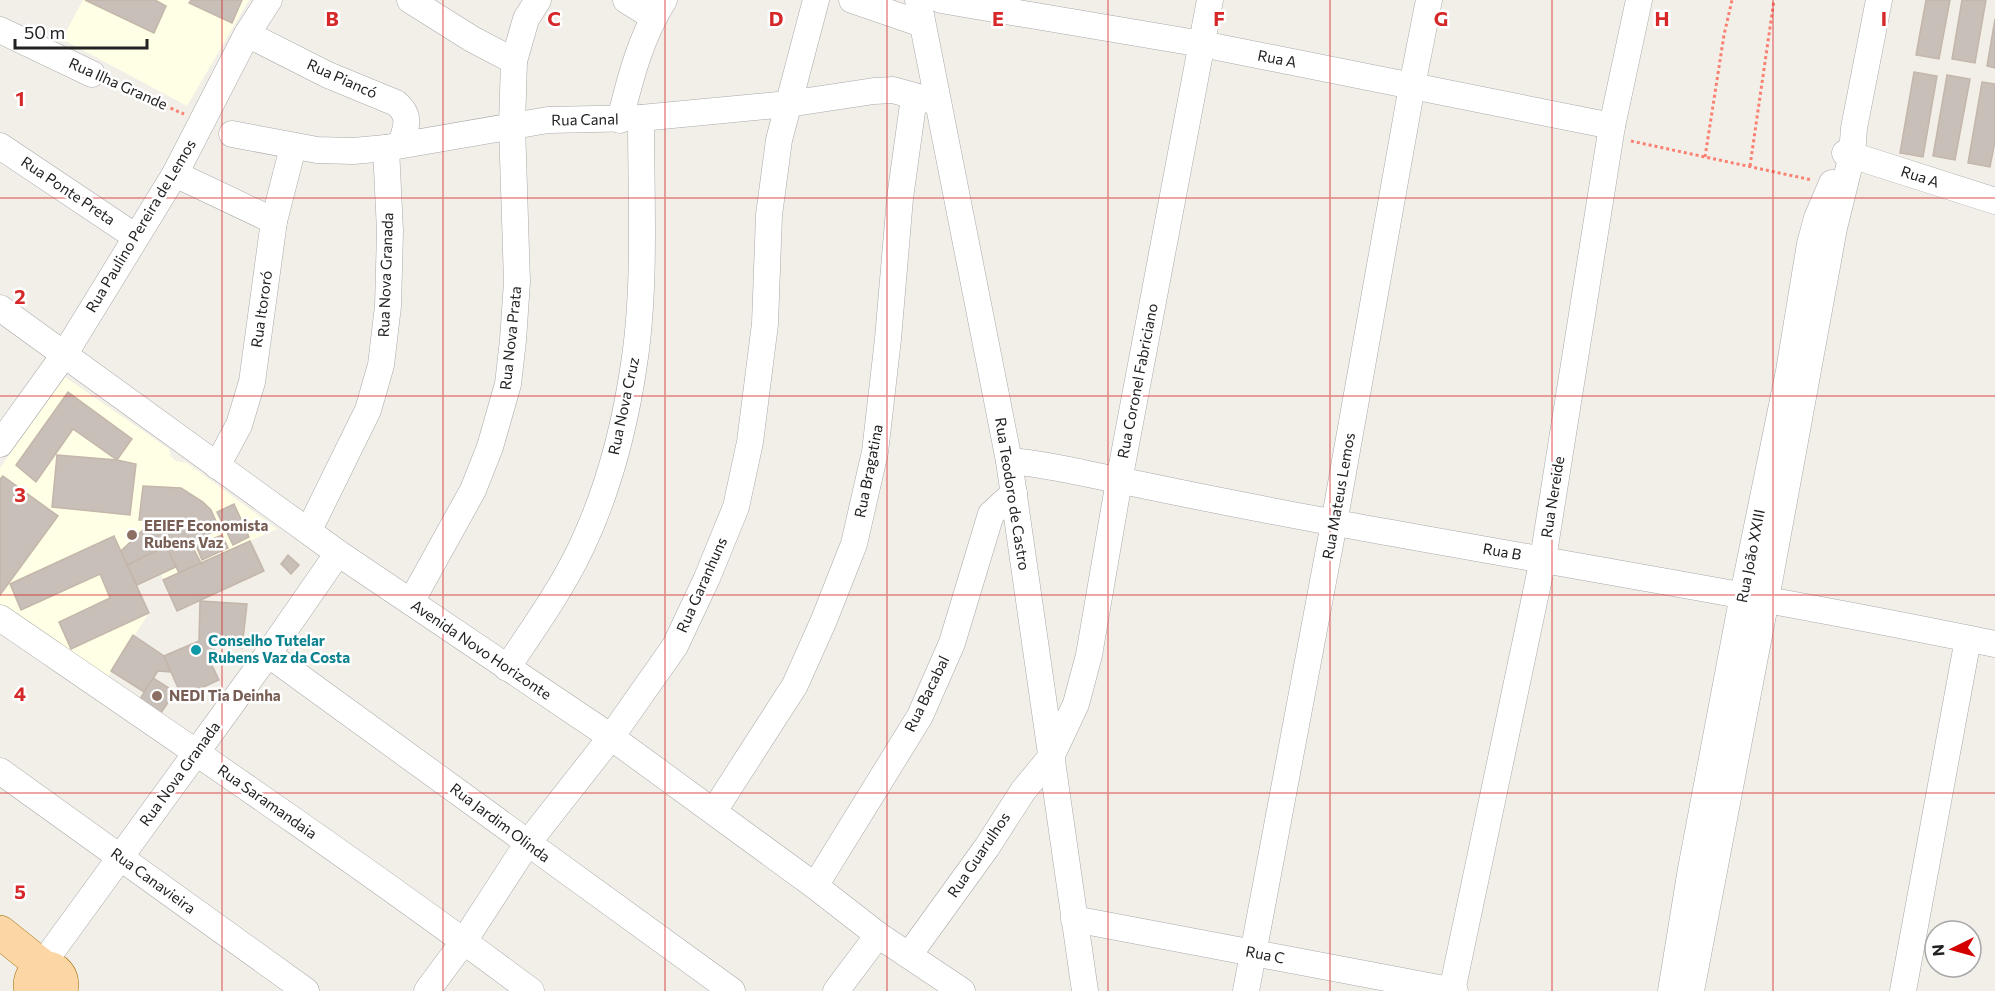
<svg xmlns="http://www.w3.org/2000/svg" width="1995" height="991" viewBox="0 0 1995 991" font-family="Commissioner,sans-serif">
	<style>
		.education { fill: #ffffe5 }
		.building { fill: #c7bfb8; stroke: #c4b6ab; stroke-width: 1.5 }
		.lines { fill: none; stroke-linecap: round; stroke-linejoin: round }
		.minor-casing { stroke: #a9a9a9; stroke-width: 27 }
		.major-casing { stroke: #a06b00; stroke-width: 34 }
		.path { stroke: #fa8072; stroke-width: 3; stroke-dasharray: 3 3; stroke-linecap: butt }
		.minor { stroke: #fff; stroke-width: 26 }
		.major { stroke: #fcd6a4; stroke-width: 33 }
		.grid { fill: none; stroke: #d62828; stroke-width: 1.5; stroke-opacity: 0.55 }
		.education-dot { fill: #8d6e63; stroke: #fff; stroke-width: 2 }
		.culture-dot { fill: #0f9aa8; stroke: #fff; stroke-width: 2 }
		.labels { text-anchor: middle; stroke-width: 5; stroke-linejoin: round; paint-order: stroke }
		.street-label { font-size: 15px; fill: #222; stroke: #fff }
		.education-label { font-size: 15px; font-weight: bold; fill: #785e54; stroke: #fff; text-anchor: start }
		.culture-label { font-size: 15px; font-weight: bold; fill: #0d838f; stroke: #fff; text-anchor: start }
		.grid-label { font-size: 20px; text-anchor: middle; font-weight: bold; fill: #d62828; stroke: #fff; stroke-width: 5; stroke-linejoin: round; paint-order: stroke }
	</style>
	<rect width="100%" height="100%" fill="#f2efe9"/>
	<g class="education">
		<path d="M83 0H249L187 106 62 39Z"/>
		<path d="M65 377 169 449 171 457 176 461 187 463 277 529 163 580 161 574 137 585 149 613 106 680 0 607V468Z"/>
	</g>
	<g class="building">
		<path d="M85 0H155L166 6 154 33Z"/>
		<path d="M191 0H242L232 23 189 3Z"/>
		<path d="M1926 0H1950L1939 59 1916 55Z"/>
		<path d="M1962 0H1986L1975 63 1952 59Z"/>
		<path d="M1995 19V68L1987 66Z"/>
		<path d="M1914 72 1937 76 1923 157 1900 153Z"/>
		<path d="M1947 75 1970 79 1955 160 1933 156Z"/>
		<path d="M1982 82 1995 84V141L1990 167 1968 163Z"/>
		<path d="M68 392 132 439 117 460 73 429 36 482 16 465Z"/>
		<path d="M57 455 117 460 136 464 130 515 52 507Z"/>
		<path d="M3 476 58 516 0 595V479Z"/>
		<path d="M143 486 181 488 203 502 211 510 219 528 191 544 201 563 179 573 166 546 127 565 121 551 149 524V520H139Z"/>
		<path d="M234 504 249 537 233 545 217 512Z"/>
		<path d="M222 535 228 548 202 560 196 546Z"/>
		<path d="M114 536 149 613 71 649 59 622 110 598 100 574 21 610 10 584Z"/>
		<path d="M250 541 264 571 177 611 163 580Z"/>
		<path d="M166 546 176 567 137 585 127 565Z"/>
		<path d="M288 555 299 565 291 574 281 564Z"/>
		<path d="M200 601 247 604 242 648 217 645 208 657 219 680 182 697 164 656 199 641Z"/>
		<path d="M133 635 164 656 170 672 158 671 144 692 111 671Z"/>
		<path d="M153 678 175 692 161 713 140 699Z"/>
	</g>
	<g class="lines">
		<defs>
			<g id="minor">
				<path d="M410 0 472 39 514 61"/>
				<path d="M626 0 653 17"/>
				<path d="M852 0 922 24"/>
				<path d="M918 0 1009 461 1085 991"/>
				<path d="M941 0 1202 44 1612 126"/>
				<path d="M0 30 92 74"/>
				<path d="M247 34 328 75 396 103C412 116 406 127 401 145"/>
				<path d="M620 120C630 79 641 36 664 0"/>
				<path d="M232 134 317 150 353 151 386 148 548 120 641 118 788 104 874 91 893 90 929 100"/>
				<path d="M0 146 136 237"/>
				<path d="M1845 153 1995 201"/>
				<path d="M175 174 274 221"/>
				<path d="M0 308 338 553 611 737 815 886 878 935 962 991"/>
				<path d="M0 444 64 355 175 174 247 34 269 0"/>
				<path d="M1009 461C1048 464 1085 474 1123 481 1194 496 1265 510 1336 523 1556 563 1776 599 1995 644"/>
				<path d="M217 466 239 425 252 382 274 221 293 147"/>
				<path d="M309 530 368 410 381 365 388 306 390 231 386 148"/>
				<path d="M411 602 473 490 490 447 508 384 513 340 517 282 512 125 514 61 526 19 538 0"/>
				<path d="M0 618C178 740 358 862 531 991"/>
				<path d="M268 654C423 765 576 879 732 991"/>
				<path d="M507 668C533 629 561 590 581 548 608 491 625 426 634 364 646 287 641 197 641 118"/>
				<path d="M0 771 306 991"/>
				<path d="M714 811 795 685 824 620 854 544 875 452 888 339 900 198 914 97"/>
				<path d="M815 886 920 716 952 643 991 514 1014 493"/>
				<path d="M1074 919 1455 991"/>
				<path d="M909 955 987 847 1023 791 1051 757 1076 704 1089 655 1119 481 1210 0"/>
				<path d="M48 968 52 951 268 654 338 553"/>
				<path d="M427 991 464 941 527 844 611 737 675 646 707 578 736 507 750 442 765 324 769 215 779 140 816 0"/>
				<path d="M836 991 878 935"/>
				<path d="M1246 991 1334 523 1412 86 1429 0"/>
				<path d="M1452 991 1543 559 1612 126 1639 0"/>
				<path d="M1671 991 1691 869 1743 595 1789 371 1810 244 1817 218 1832 183"/>
				<path d="M1691 991 1766 599 1834 228 1852 155 1854 128 1879 0"/>
				<path d="M1903 991 1968 639"/>
			</g>
			<g id="major">
				<path d="M0 932 45 968"/>
				<path d="M31 991C24 961 68 960 61 991"/>
			</g>
		</defs>
		<use href="#minor" class="minor-casing"/>
		<use href="#major" class="major-casing"/>
		<g class="path">
			<path d="M110 82 184 114"/>
			<path d="M1631 141 1812 180"/>
			<path d="M1705 157 1724 35 1732 0"/>
			<path d="M1750 166 1774 0"/>
		</g>
		<use href="#minor" class="minor"/>
		<use href="#major" class="major"/>
	</g>
	<path class="grid" d="M222 0V991M443 0V991M665 0V991M887 0V991M1108 0V991M1330 0V991M1552 0V991M1773 0V991M0 198H1995M0 396H1995M0 595H1995M0 793H1995"/>
	<g class="education-dot">
		<circle cx="132" cy="535" r="6"/>
		<circle cx="157" cy="696" r="6"/>
	</g>
	<circle class="culture-dot" cx="196" cy="650" r="6"/>
	<g class="labels">
		<g class="street-label">
			<text transform="translate(1277 59) rotate(11)" y="5">Rua A</text>
			<text transform="translate(342 79) rotate(24)" y="5">Rua Piancó</text>
			<text transform="translate(118 84) rotate(24)" y="5">Rua Ilha Grande</text>
			<text transform="translate(585 120) rotate(-1)" y="5">Rua Canal</text>
			<text transform="translate(1920 177) rotate(18)" y="5">Rua A</text>
			<text transform="translate(68 191) rotate(34)" y="5">Rua Ponte Preta</text>
			<text transform="translate(141 226) rotate(-59)" y="5">Rua Paulino Pereira de Lemos</text>
			<text transform="translate(386 275) rotate(-88)" y="5">Rua Nova Granada</text>
			<text transform="translate(262 309) rotate(-82)" y="5">Rua Itororó</text>
			<text transform="translate(511 338) rotate(-84)" y="5">Rua Nova Prata</text>
			<text transform="translate(1138 381) rotate(-79)" y="5">Rua Coronel Fabriciano</text>
			<text transform="translate(624 406) rotate(-78)" y="5">Rua Nova Cruz</text>
			<text transform="translate(869 471) rotate(-79)" y="5">Rua Bragatina</text>
			<text transform="translate(1012 494) rotate(81)" y="5">Rua Teodoro de Castro</text>
			<text transform="translate(1339 496) rotate(-80)" y="5">Rua Mateus Lemos</text>
			<text transform="translate(1553 497) rotate(-81)" y="5">Rua Nereide</text>
			<text transform="translate(1502 552) rotate(10)" y="5">Rua B</text>
			<text transform="translate(1751 556) rotate(-79)" y="5">Rua João XXIII</text>
			<text transform="translate(702 585) rotate(-66)" y="5">Rua Garanhuns</text>
			<text transform="translate(481 650) rotate(34)" y="5">Avenida Novo Horizonte</text>
			<text transform="translate(927 694) rotate(-64)" y="5">Rua Bacabal</text>
			<text transform="translate(180 774) rotate(-54)" y="5">Rua Nova Granada</text>
			<text transform="translate(267 802) rotate(35)" y="5">Rua Saramandaia</text>
			<text transform="translate(500 823) rotate(37)" y="5">Rua Jardim Olinda</text>
			<text transform="translate(979 855) rotate(-56)" y="5">Rua Guarulhos</text>
			<text transform="translate(153 881) rotate(36)" y="5">Rua Canavieira</text>
			<text transform="translate(1265 955) rotate(11)" y="5">Rua C</text>
		</g>
		<g class="education-label">
			<text x="144" y="531">EEIEF Economista<tspan x="144" dy="17">Rubens Vaz</tspan></text>
			<text x="169" y="701">NEDI Tia Deinha</text>
		</g>
		<g class="culture-label">
			<text x="208" y="646">Conselho Tutelar<tspan x="208" dy="17">Rubens Vaz da Costa</tspan></text>
		</g>
	</g>
	<g class="grid-label">
		<text x="332" y="26">B</text>
		<text x="554" y="26">C</text>
		<text x="776" y="26">D</text>
		<text x="998" y="26">E</text>
		<text x="1219" y="26">F</text>
		<text x="1441" y="26">G</text>
		<text x="1662" y="26">H</text>
		<text x="1884" y="26">I</text>
		<text x="20" y="106">1</text>
		<text x="20" y="304">2</text>
		<text x="20" y="502">3</text>
		<text x="20" y="701">4</text>
		<text x="20" y="899">5</text>
	</g>
	<g transform="translate(1953 949) rotate(265)"><circle r="28" fill="#ffffff" stroke="#a7a7a7" stroke-width="1.5"/>
	<path d="M0-4.5L10 22L0 15L-10 22Z" fill="#d40000"/>
	<text y="-9" font-size="16" font-weight="bold" text-anchor="middle" fill="#222222">N</text>
	</g>
	<path d="M15 39v9h132v-9" fill="none" stroke="#222222" stroke-width="3"/>
	<text x="24" y="39" font-size="18" fill="#222222" stroke="#ffffff" stroke-width="4.5" paint-order="stroke">50 m</text>
</svg>
